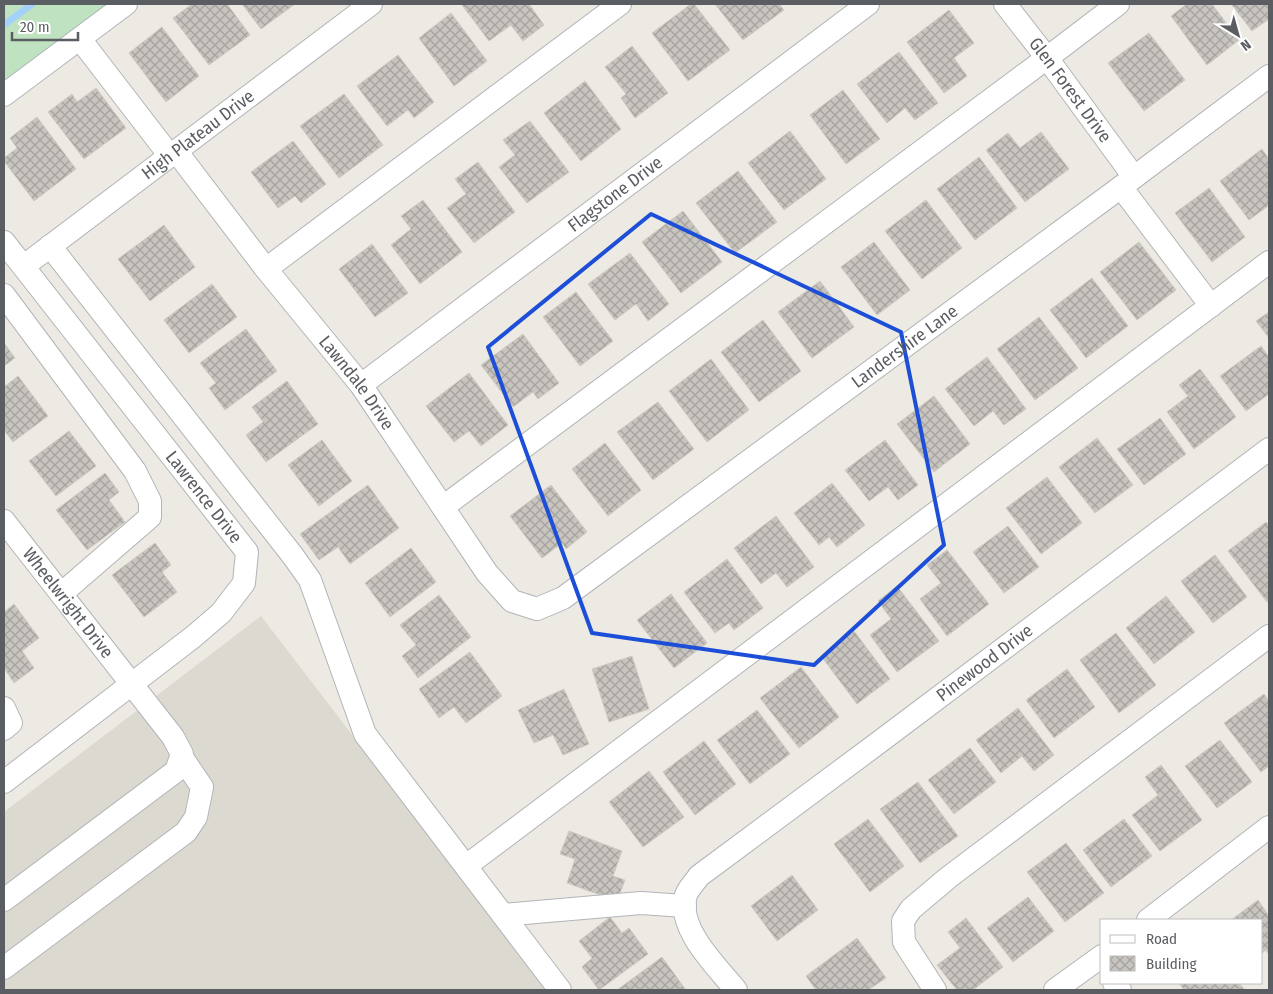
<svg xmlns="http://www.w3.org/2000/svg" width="1273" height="994" viewBox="0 0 1273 994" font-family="'Fira Sans Condensed',sans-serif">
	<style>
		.education { fill: #dcd9d0 }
		.grass { fill: #bfe3c1 }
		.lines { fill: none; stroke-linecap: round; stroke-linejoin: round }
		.stream { stroke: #a4d1fa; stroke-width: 7 }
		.building { fill: url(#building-cross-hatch); stroke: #d1ccc1 }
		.minor-casing { stroke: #b2b4b9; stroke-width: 24 }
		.minor { stroke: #fff; stroke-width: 22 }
		.marked { fill: none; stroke: #1d4ed8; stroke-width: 4; stroke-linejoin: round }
		.labels { text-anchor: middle; stroke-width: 5; stroke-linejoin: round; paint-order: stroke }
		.street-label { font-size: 18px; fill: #5a5d62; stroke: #fff }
	</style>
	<defs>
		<pattern id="building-cross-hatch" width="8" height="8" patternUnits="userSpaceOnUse" patternTransform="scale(1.25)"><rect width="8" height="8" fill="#c8c4bf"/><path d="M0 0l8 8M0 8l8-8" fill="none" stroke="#a5a29f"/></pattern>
	</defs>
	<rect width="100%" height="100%" fill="#eceae2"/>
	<path class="education" d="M261 616 548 990H4V812Z"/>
	<path class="grass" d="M4 4H115L4 88Z"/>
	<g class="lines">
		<path class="stream" d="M4 25 32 4"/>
	</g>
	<g class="building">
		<path d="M192 4H227L250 35 209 65 173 18Z"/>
		<path d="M242 4H295L261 29Z"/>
		<path d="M463 4H529L544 25 523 41 511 25 489 41 462 5Z"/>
		<path d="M691 4H694L730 50 688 81 652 33Z"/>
		<path d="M715 4H779L784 10 743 40Z"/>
		<path d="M1187 4H1212L1239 40 1207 65 1171 16Z"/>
		<path d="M1231 4H1269V19L1252 31Z"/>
		<path d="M949 10 974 43 954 58 967 76 944 93 907 42Z"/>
		<path d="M451 13 487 61 454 86 419 38Z"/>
		<path d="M162 27 199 76 166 102 129 53Z"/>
		<path d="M1149 33 1185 80 1144 111 1108 63Z"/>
		<path d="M632 46 668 93 635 118 621 98 626 94 605 67Z"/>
		<path d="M899 52 938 103 915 120 905 108 887 123 857 84Z"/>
		<path d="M398 55 434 102 414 118 408 110 387 126 357 86Z"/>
		<path d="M585 81 621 129 581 161 544 113Z"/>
		<path d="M96 88 126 128 84 159 48 112 72 94 77 102Z"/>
		<path d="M843 90 880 139 846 164 810 115Z"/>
		<path d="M344 94 383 145 339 178 300 126Z"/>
		<path d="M37 117 76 169 34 201 4 161V158L17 148 10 138Z"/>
		<path d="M530 121 569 172 527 203 499 167 515 155 503 140Z"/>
		<path d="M790 131 826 179 784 210 748 163Z"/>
		<path d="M1041 132 1069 169 1025 202 986 150 1008 133 1020 148Z"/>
		<path d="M293 141 326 184 301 203 295 196 278 208 251 172Z"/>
		<path d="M1262 149 1269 159V208L1268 206 1249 220 1220 181Z"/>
		<path d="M979 157 1017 208 975 240 937 189Z"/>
		<path d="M478 162 515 212 474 243 447 208 466 194 455 179Z"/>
		<path d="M738 171 777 222 735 253 696 203Z"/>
		<path d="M1209 188 1245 237 1212 262 1175 213Z"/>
		<path d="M423 200 462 252 420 284 391 245 411 229 401 216Z"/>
		<path d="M926 200 962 248 922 279 885 231Z"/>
		<path d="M683 211 722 262 681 293 642 242Z"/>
		<path d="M164 225 195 267 150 301 118 259Z"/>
		<path d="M874 242 910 290 877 315 841 267Z"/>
		<path d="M1139 242 1176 290 1137 320 1100 272Z"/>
		<path d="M372 244 408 293 375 317 339 269Z"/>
		<path d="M630 253 669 304 648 321 636 304 615 320 588 284Z"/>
		<path d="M1092 278 1128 326 1086 358 1050 310Z"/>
		<path d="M820 281 854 327 812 358 778 312Z"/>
		<path d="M212 284 237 317 189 353 164 320Z"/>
		<path d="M576 292 613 341 580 366 543 317Z"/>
		<path d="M1269 312V338L1256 321Z"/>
		<path d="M1039 317 1078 368 1035 400 997 349Z"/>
		<path d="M763 320 801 371 759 402 721 352Z"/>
		<path d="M246 329 277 371 225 410 209 388 216 383 200 363Z"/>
		<path d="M523 334 559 383 538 399 533 392 513 407 481 365Z"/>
		<path d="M4 343 15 358 4 366Z"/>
		<path d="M1261 346 1269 357V394L1246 411 1220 376Z"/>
		<path d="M987 357 1026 409 1004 425 993 411 974 426 945 389Z"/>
		<path d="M711 359 749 410 707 442 669 391Z"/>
		<path d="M1200 369 1236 417 1194 449 1167 412 1188 396 1179 385Z"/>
		<path d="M469 373 508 425 481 446 469 431 454 442 426 406Z"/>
		<path d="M18 376 48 416 13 442 4 430V387Z"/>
		<path d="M287 381 318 424 266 462 246 435 263 422 252 407Z"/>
		<path d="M934 396 970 444 934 472 897 424Z"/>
		<path d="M658 402 694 449 653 480 617 432Z"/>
		<path d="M1160 418 1186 454 1144 485 1117 449Z"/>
		<path d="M69 431 96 466 56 496 29 461Z"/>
		<path d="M1097 438 1133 485 1095 513 1059 467Z"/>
		<path d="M322 440 352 481 319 506 288 465Z"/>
		<path d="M885 440 918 485 898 500 888 487 869 501 845 470Z"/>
		<path d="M605 443 641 490 608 516 572 469Z"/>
		<path d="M105 473 119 492 109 500 125 522 87 550 56 510Z"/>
		<path d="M1047 477 1082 523 1041 554 1006 508Z"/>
		<path d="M832 483 865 525 837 547 829 537 819 545 794 513Z"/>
		<path d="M368 485 399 528 350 564 338 547 319 560 300 534Z"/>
		<path d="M551 485 587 532 566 549 562 543 542 558 510 516Z"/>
		<path d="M776 516 814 567 787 587 776 573 761 584 734 548Z"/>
		<path d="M1266 522 1269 525V601L1267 602 1228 551Z"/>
		<path d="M1008 526 1039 567 1004 593 973 552Z"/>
		<path d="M155 543 171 565 162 572 177 592 144 617 112 575Z"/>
		<path d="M411 548 436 582 390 617 365 583Z"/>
		<path d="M947 550 989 604 947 636 920 599 941 583 927 565Z"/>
		<path d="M1215 555 1247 597 1213 623 1181 581Z"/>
		<path d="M727 559 763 608 734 630 729 623 715 633 684 592Z"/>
		<path d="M897 586 939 641 897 672 870 635 891 619 878 601Z"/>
		<path d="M671 594 707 643 674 668 637 620Z"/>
		<path d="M439 595 471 637 418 678 402 656 416 645 400 625Z"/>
		<path d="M1166 596 1195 632 1154 664 1126 628Z"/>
		<path d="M14 604 39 638 22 651 34 668 14 683 4 668V612Z"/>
		<path d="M854 631 890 679 857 704 821 656Z"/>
		<path d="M1116 633 1156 685 1119 713 1080 660Z"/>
		<path d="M470 652 502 696 466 723 454 707 439 718 419 689Z"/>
		<path d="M632 656 649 709 609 722 592 669Z"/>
		<path d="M801 667 839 717 799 748 760 698Z"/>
		<path d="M1067 669 1095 707 1054 738 1026 700Z"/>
		<path d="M564 689 589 744 563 755 553 735 534 743 518 710Z"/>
		<path d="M1264 694 1269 701V766L1261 772 1224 723Z"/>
		<path d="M1018 708 1054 755 1034 771 1022 756 1001 773 976 740Z"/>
		<path d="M757 710 790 754 750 784 717 740Z"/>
		<path d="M1220 740 1252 782 1217 808 1185 766Z"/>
		<path d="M704 741 736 784 695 815 663 772Z"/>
		<path d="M970 748 996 782 954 814 928 780Z"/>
		<path d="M1161 765 1202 820 1160 851 1132 815 1158 795 1145 777Z"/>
		<path d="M649 771 684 817 643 847 609 802Z"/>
		<path d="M918 782 958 836 920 863 880 809Z"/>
		<path d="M868 819 904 866 870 892 834 844Z"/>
		<path d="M1124 819 1152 856 1111 887 1083 850Z"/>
		<path d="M569 831 622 851 613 876 625 880 617 901 567 883 575 859 560 854Z"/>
		<path d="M1066 843 1104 893 1065 922 1027 872Z"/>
		<path d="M792 875 818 910 777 941 751 906Z"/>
		<path d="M1028 897 1054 931 1013 962 987 928Z"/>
		<path d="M1258 900 1269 916V955L1266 950 1262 953V920H1231Z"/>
		<path d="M610 917 622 933 629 928 648 954 599 990 582 967 592 958 579 941Z"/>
		<path d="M966 918 1003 967 973 990H957L937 965 960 948 948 932Z"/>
		<path d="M857 938 886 978 868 990H816L806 976Z"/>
		<path d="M662 957 686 990H617Z"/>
		<path d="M1179 983H1239L1245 990H1184Z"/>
	</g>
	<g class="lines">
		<defs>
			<g id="minor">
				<path id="s1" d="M1005 4 1047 58 1134 177"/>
				<path d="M80 39 170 156"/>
				<path d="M4 95 126 4"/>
				<path id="s2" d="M176 151 266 269 361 385 487 573 512 601 537 609 563 598 1121 187 1269 76"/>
				<path d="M1121 187 1211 306"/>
				<path id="s3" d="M4 242 247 552 244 583 221 613 193 637 4 782"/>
				<path d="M50 246 293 556 310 580 365 734 560 990"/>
				<path id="s4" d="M24 266 371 4"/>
				<path d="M266 269 620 4"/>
				<path d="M4 295 135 471 150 501V517L61 594"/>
				<path id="s5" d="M361 385 868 4"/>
				<path d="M443 507 1047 58 1118 4"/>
				<path id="s6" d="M4 521 173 737 182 754 176 771 4 900"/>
				<path d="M4 708 11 723 4 729"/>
				<path d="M466 866 1269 262"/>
				<path d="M503 915 641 903 685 906"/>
				<path d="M1148 920 1269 827"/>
				<path d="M4 968 186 832 196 817 202 787 181 756"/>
				<path d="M1114 983 1120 990"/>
				<path id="s7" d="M736 990C717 967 676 928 686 895 688 889 695 882 699 876L874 746 1269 449"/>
				<path d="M935 990 904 942 903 921 911 909 949 877 1269 636"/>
				<path d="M1055 990 1102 956"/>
			</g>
		</defs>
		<use href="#minor" class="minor-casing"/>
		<use href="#minor" class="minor"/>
	</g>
	<path class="marked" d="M651 214 901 332 944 545 814 665 592 633 488 347Z"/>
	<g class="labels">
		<g class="street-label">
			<text dy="6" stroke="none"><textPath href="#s1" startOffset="108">Glen Forest Drive</textPath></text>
			<text dy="6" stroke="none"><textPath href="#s4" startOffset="218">High Plateau Drive</textPath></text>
			<text dy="6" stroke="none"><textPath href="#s5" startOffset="318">Flagstone Drive</textPath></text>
			<text dy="6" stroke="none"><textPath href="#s2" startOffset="1041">Landershire Lane</textPath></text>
			<text dy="6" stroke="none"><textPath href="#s2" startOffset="294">Lawndale Drive</textPath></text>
			<text dy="6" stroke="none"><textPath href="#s3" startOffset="324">Lawrence Drive</textPath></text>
			<text dy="6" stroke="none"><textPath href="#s6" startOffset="104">Wheelwright Drive</textPath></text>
			<text dy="6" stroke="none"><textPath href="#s7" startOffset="491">Pinewood Drive</textPath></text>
		</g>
	</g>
	<rect width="1273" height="994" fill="none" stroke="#5a5d62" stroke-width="10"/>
	<rect x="1100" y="919" width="162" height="65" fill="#ffffff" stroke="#bdbec0"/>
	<rect x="1110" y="935" width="25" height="8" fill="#ffffff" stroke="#bdbec0"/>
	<text x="1146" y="944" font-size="15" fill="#5a5d62">Road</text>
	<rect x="1110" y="956" width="25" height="15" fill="url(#building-cross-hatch)" stroke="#bdbec0"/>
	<text x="1146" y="969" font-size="15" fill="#5a5d62">Building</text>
	<g transform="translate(1238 35) rotate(143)" stroke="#ffffff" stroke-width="4" paint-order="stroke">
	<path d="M0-4L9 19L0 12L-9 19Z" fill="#5a5d62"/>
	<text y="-8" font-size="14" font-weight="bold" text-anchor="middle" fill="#5a5d62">N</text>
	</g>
	<path d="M12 32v8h66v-8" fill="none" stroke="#5a5d62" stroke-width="2.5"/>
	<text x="20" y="32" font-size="15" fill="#5a5d62" stroke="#ffffff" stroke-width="4" paint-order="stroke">20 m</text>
</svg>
